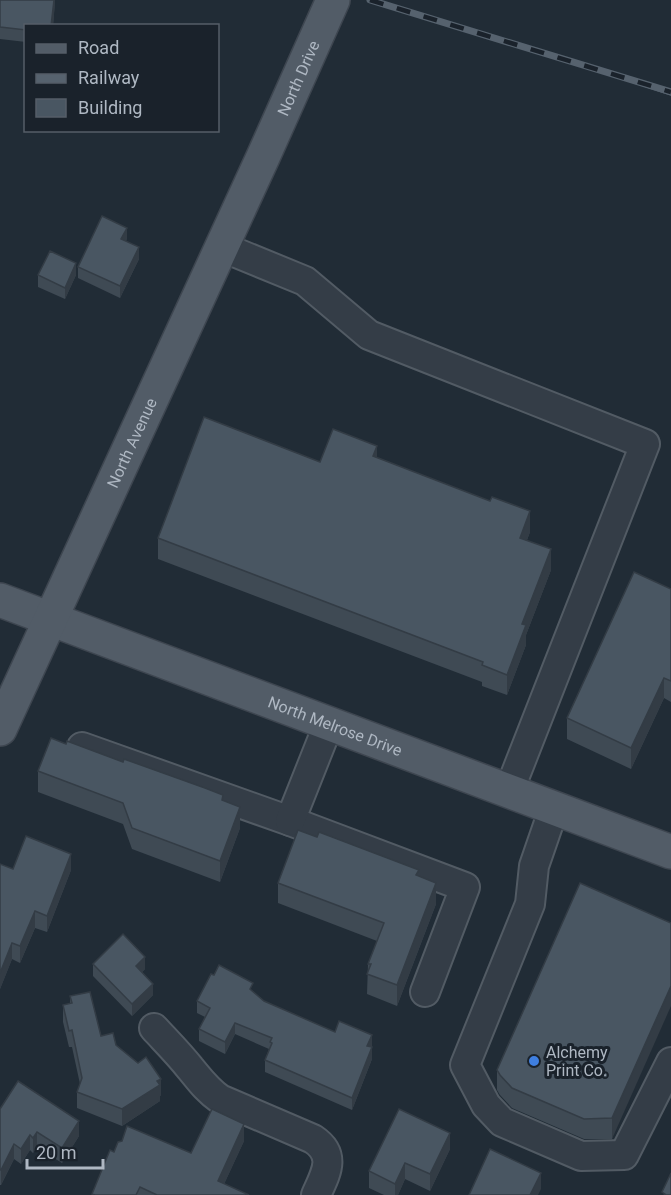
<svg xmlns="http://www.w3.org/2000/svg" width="671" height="1195" viewBox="0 0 671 1195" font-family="Roboto,sans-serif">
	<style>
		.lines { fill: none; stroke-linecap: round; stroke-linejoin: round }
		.minor-casing { stroke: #525b64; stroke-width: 32 }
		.major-casing { stroke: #3e4650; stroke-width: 36 }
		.minor { stroke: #343d47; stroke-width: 28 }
		.major { stroke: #525c67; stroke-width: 33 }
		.tram { stroke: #56626e; stroke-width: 1.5 }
		.rail-casing { stroke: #56626e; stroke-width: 7 }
		.rail { stroke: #1a222b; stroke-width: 4.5; stroke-dasharray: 14; stroke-linecap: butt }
		.wall { fill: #3f4a54 }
		.shaded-wall { fill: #333c45 }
		.building { fill: #495662; stroke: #333c45; stroke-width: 1.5 }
		.shop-dot { fill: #3f7fe0; stroke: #1a222b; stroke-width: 2 }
		.labels { text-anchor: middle; stroke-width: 6; stroke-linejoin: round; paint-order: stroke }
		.street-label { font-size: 16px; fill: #afb8c3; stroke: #1a222b }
		.poi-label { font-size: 16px; fill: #afb8c3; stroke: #1a222b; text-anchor: start }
	</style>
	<rect width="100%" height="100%" fill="#212c36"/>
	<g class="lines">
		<defs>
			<g id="minor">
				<path d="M222 247 305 281 369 335 645 444 509 791"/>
				<path d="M82 747 290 821 465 887 425 992"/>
				<path d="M554 808 534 866 530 904 465 1065 486 1105 502 1122 581 1156 624 1155 671 1062"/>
				<path d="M290 821 329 723"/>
				<path d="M154 1028C166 1041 179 1054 190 1068 200 1080 207 1090 220 1099L313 1139C337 1155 326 1173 316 1195"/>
			</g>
			<g id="major">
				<path id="s1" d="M0 600 671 852"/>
				<path id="s2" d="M0 729 263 157 333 0"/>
			</g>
		</defs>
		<use href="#minor" class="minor-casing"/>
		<use href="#major" class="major-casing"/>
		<use href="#minor" class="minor"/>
		<use href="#major" class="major"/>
		<path class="tram" d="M538 51 671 95"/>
		<defs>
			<path id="rail" d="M370 0 671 92"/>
		</defs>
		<use href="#rail" class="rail-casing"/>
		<use href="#rail" class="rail"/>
	</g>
	<g class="wall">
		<path d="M0 0H55L53 26H26V42L0 39Z"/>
		<path d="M127 239 126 241 139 259 120 298 78 278V267Z"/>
		<path d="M38 275H76L65 299 38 287Z"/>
		<path d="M377 458 530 532 527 540 551 570 526 635V645L507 695 482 686V682L158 559V538L320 462Z"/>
		<path d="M671 589V702L664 698 631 769 567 739V718Z"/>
		<path d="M38 771 240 828 220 882 132 849 123 824 38 792Z"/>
		<path d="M0 864 13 869 71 870 47 932 35 928 20 963 12 959 0 989Z"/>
		<path d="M419 876 436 904 397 1006 367 994 368 964 377 941 278 903V883Z"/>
		<path d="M671 923 612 1139H584L512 1108 500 1095 497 1090V1070Z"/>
		<path d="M93 964 145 969 142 972 153 995 132 1016 93 976Z"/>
		<path d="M214 975 253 992 264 1001 335 1032 372 1046V1059L352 1110 265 1072V1060L269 1049 235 1034 225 1054 199 1041V1029L205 1017 197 1013V1001Z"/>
		<path d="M70 996 101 1036 116 1045 161 1095 160 1096V1101L122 1126 77 1108V1092L80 1084 72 1047H69L63 1022V1005L70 1004Z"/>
		<path d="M0 1109 79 1136 62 1163 37 1147 33 1153 30 1150 21 1164 14 1159 1 1185H0Z"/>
		<path d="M244 1141 224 1184 249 1195H92L114 1152 191 1153Z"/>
		<path d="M450 1149 430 1191 405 1179 398 1195H384L369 1188V1171Z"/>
	</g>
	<g class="shaded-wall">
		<path d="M54 0H55V4L53 26H51Z"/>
		<path d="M127 228V239L121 250V239Z"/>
		<path d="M139 247V259L120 298V286Z"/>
		<path d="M76 263V275L65 299V288Z"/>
		<path d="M377 446V466L373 456Z"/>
		<path d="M530 511V532L520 558V538Z"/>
		<path d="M551 549V570L526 635V645L507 695V675L522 624Z"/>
		<path d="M664 678V698L631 769V748Z"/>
		<path d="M240 807V828L220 882V861Z"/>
		<path d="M71 854V870L47 932V916Z"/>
		<path d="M436 883V904L397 1006V985Z"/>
		<path d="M35 911V928L20 963V946Z"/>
		<path d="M12 943V959L0 989V973Z"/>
		<path d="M145 957V969L136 978V966Z"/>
		<path d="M153 984V995L132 1016V1004Z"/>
		<path d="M671 986V1006L612 1139V1118Z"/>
		<path d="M235 1023V1034L225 1054V1042Z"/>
		<path d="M372 1035V1046L367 1057V1046Z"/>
		<path d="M372 1047V1059L352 1110V1098Z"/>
		<path d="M161 1079V1095L160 1096V1101L122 1126V1109Z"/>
		<path d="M79 1121V1136L62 1163V1148Z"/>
		<path d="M244 1124V1141L219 1195 218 1181Z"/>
		<path d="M37 1132V1147L33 1153V1138Z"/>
		<path d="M450 1133V1149L430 1191V1174Z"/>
		<path d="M30 1135V1150L21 1164V1149Z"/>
		<path d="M14 1144V1159L1 1185V1170Z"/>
		<path d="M405 1163V1179L398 1195H395V1184Z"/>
		<path d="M541 1173V1189L538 1195H530Z"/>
	</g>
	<g class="building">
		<path d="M0 0H54L51 26H26V30L0 27Z"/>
		<path d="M102 216 127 228 121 239 139 247 120 286 78 267Z"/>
		<path d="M50 251 76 263 65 288 38 275Z"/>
		<path d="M204 417 320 462 333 429 377 446 373 456 490 501 492 497 530 511 520 538 551 549 522 624 526 625 507 675 482 665 483 662 158 538Z"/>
		<path d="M634 572 671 589V681L664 678 631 748 567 718Z"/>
		<path d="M51 738 66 744 67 741 123 762 124 759 205 788 223 795 222 800 240 807 220 861 132 828 123 803 38 771Z"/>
		<path d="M298 830 317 837 319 832 419 870 416 875 436 883 397 985 367 974 371 964H368L384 923 278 883Z"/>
		<path d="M26 836 71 854 47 916 35 911 20 946 12 943 0 973V864L13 869Z"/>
		<path d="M580 883 671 923V986L612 1118 584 1119 512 1088 500 1075 497 1070Z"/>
		<path d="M123 934 145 957 136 966 153 984 132 1004 93 964Z"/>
		<path d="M219 965 253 983 250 989 264 1001 335 1032 339 1021 372 1035 367 1046 372 1047 352 1098 265 1060 272 1043 270 1042 272 1038 235 1023 225 1042 199 1029 210 1008 197 1001 211 974 214 975Z"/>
		<path d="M90 992 101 1036 113 1033 116 1045 138 1063 146 1057 161 1079 157 1081 160 1085 122 1109 77 1092 82 1078 72 1030 69 1031 63 1005 72 1003 70 996Z"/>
		<path d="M18 1081 79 1121 62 1148 37 1132 33 1138 30 1135 21 1149 14 1144 1 1170H0V1109Z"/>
		<path d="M212 1109 244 1124 218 1181 249 1195H157L140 1187 136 1195H95L92 1194 110 1150 114 1152 118 1142 122 1141 127 1126 191 1153Z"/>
		<path d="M399 1109 450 1133 430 1174 405 1163 395 1184 369 1171Z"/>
		<path d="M490 1149 541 1173 530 1195H469Z"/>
		<path d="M671 1173V1195H664L665 1194 662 1192Z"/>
	</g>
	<circle class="shop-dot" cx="534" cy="1061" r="6"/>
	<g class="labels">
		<g class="street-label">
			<text dy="6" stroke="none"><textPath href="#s2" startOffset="716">North Drive</textPath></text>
			<text dy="6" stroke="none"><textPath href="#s2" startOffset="315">North Avenue</textPath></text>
			<text dy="6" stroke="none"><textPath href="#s1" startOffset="358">North Melrose Drive</textPath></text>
		</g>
		<g class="poi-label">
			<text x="546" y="1058">Alchemy<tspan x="546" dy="18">Print Co.</tspan></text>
		</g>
	</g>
	<rect x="24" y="24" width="195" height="108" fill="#1a222b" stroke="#565e68" stroke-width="1.5"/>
	<rect x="36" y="44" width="30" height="9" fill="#525c67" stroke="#565e68" stroke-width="1.5"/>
	<text x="78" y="54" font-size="18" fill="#afb8c3">Road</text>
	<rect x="36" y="74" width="30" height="9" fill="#56626e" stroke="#565e68" stroke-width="1.5"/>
	<text x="78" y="84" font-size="18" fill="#afb8c3">Railway</text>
	<rect x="36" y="99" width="30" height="18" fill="#495662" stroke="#565e68" stroke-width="1.5"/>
	<text x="78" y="114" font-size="18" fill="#afb8c3">Building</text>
	<path d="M27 1159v9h76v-9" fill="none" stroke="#afb8c3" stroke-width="3"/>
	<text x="36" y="1159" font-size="18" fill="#afb8c3" stroke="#1a222b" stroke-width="4.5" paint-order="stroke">20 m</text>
</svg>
